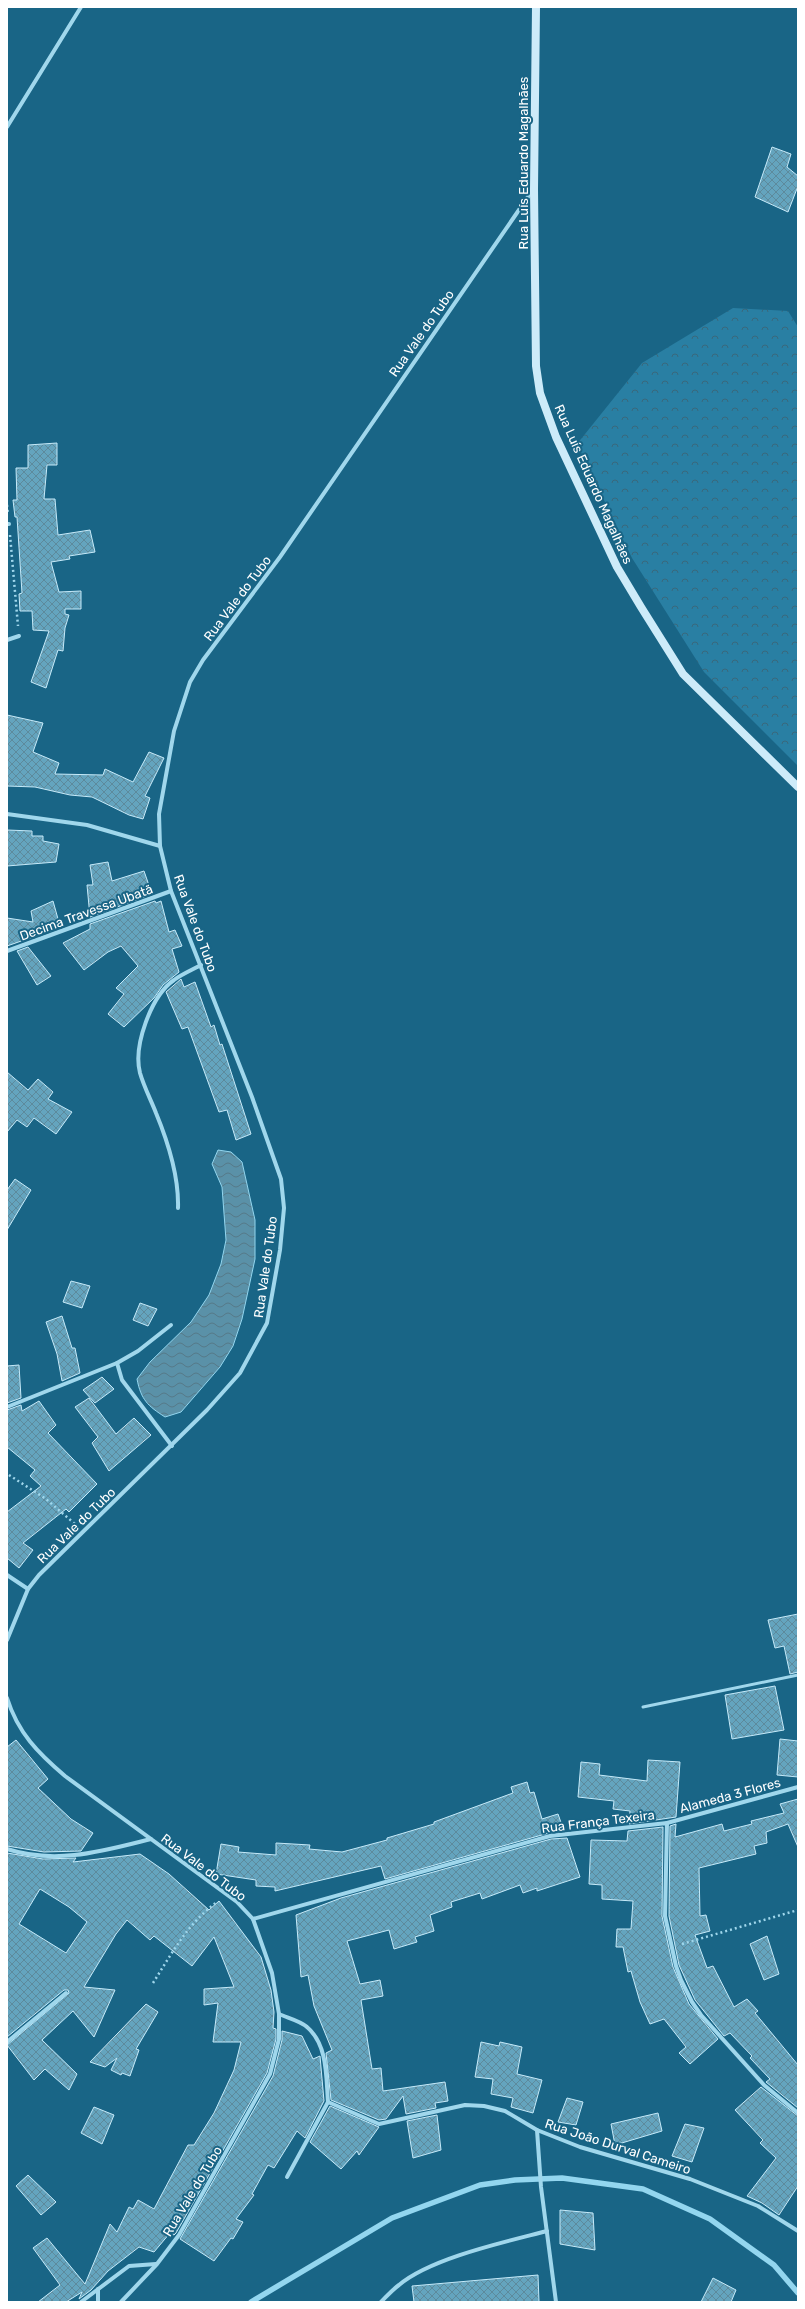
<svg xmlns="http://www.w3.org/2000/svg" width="805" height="2309" viewBox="0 0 805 2309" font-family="Rubik,sans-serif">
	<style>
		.forest { fill: url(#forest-crowns) }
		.water { fill: url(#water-waves); stroke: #93d6ef }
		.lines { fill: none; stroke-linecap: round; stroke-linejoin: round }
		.stream { stroke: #93d6ef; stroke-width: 5.5 }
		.building { fill: url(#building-cross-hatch); stroke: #c6eaf9; fill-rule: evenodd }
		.path { stroke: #a0d7ec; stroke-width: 2.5; stroke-dasharray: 2 3; stroke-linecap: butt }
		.lane { stroke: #a0d7ec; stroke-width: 3 }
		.street { stroke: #a0d7ec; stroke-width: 4 }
		.secondary { stroke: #cdebf9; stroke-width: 8 }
		.labels { text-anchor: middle; stroke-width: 4; stroke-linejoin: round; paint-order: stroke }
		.street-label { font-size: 13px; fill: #fff; stroke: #196586 }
	</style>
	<defs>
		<pattern id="forest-crowns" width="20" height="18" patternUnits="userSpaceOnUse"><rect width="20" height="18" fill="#297fa3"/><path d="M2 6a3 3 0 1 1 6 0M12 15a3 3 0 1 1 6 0" fill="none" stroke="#39687c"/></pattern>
		<pattern id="water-waves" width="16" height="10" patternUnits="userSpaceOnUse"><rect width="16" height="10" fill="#5a91a8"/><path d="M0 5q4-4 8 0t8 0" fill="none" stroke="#557988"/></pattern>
		<pattern id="building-cross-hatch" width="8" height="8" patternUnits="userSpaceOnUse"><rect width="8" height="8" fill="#64a4be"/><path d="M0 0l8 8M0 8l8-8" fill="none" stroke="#5d8a9c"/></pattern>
	</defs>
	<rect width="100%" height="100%" fill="#196586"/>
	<path class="forest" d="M733 308 788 311 798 327V766L704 672 632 558 577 444 642 363Z"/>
	<path class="water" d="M218 1150 231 1152 242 1162 255 1220V1259L242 1319 233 1346 220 1367 181 1412 165 1417C148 1406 141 1400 137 1379L150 1362 191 1322 209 1295 221 1264 226 1240 222 1187 212 1164Z"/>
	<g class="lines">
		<path class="stream" d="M251 2302 392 2218 480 2185 515 2180 562 2178 643 2189 710 2219 774 2265 798 2293"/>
	</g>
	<g class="building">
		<path d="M772 147 791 154 787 167 798 176V186L788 212 755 197Z"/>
		<path d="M57 443V465H47L44 499H55L58 535 90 530 95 552 69 556 70 559 51 562 59 592 81 591V609H65V614L69 615 65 628 63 651 58 650 46 688 31 682 49 631 33 630 32 611H20L19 594 22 593 17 517H15L13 500H17L16 468H28V445Z"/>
		<path d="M7 715 43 723 33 752 59 763 55 774 103 775 105 769 133 782 149 752 164 758 145 796 150 798 143 819 129 815 92 797 70 795 35 787 7 786Z"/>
		<path d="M7 830 32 831V836H43V841L59 844 56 862 7 866Z"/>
		<path d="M108 862 112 881 144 871 152 894 90 917 87 885H93L90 865Z"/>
		<path d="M53 901 60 926H64L7 946V918L33 922 31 911Z"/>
		<path d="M155 901 156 903 161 901 169 932 175 930 182 946 172 949 179 972 163 985 154 998 124 1027 108 1014 124 994 116 988 138 966 121 946 108 952 84 970 63 943 90 929V924Z"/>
		<path d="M28 947 51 976 37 985 17 951Z"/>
		<path d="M181 979 184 987 195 982 211 1027 214 1025 220 1045 222 1044 251 1134 236 1140 227 1110 219 1112 188 1027 182 1029 166 992Z"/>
		<path d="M7 1072 28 1090 38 1079 53 1092 48 1099 72 1112 56 1134 34 1118 27 1127 17 1120 7 1132Z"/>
		<path d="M15 1179 31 1190 7 1230V1190Z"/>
		<path d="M71 1281 90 1286 82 1308 63 1302Z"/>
		<path d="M140 1303 157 1309 148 1326 133 1320Z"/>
		<path d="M62 1316 72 1348H75L80 1373 62 1381 57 1354 46 1322Z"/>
		<path d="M19 1365 21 1398 7 1403V1366Z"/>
		<path d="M102 1377 114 1389 95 1403 83 1390Z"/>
		<path d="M89 1398 116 1434 134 1418 151 1435 109 1471 92 1443 98 1437 75 1407Z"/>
		<path d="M39 1401 56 1425 48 1433 97 1484 69 1512 66 1509 23 1543 33 1550 19 1568 7 1558V1512L41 1486 30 1476 35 1470 7 1447V1410L21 1405 22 1411Z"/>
		<path d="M798 1614V1672L790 1674 784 1646 775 1648 768 1620Z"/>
		<path d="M775 1686 784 1730 732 1739 725 1695Z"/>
		<path d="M780 1739 798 1741V1777L777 1775Z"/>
		<path d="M16 1740 48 1779 38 1788 71 1819 93 1833 81 1851 44 1852 7 1846V1747Z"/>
		<path d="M648 1760 680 1762 676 1817 629 1824 630 1811 613 1809 614 1801 578 1797 581 1762 600 1764 599 1775 647 1781Z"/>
		<path d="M527 1782 530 1793 534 1792 542 1819 558 1814 564 1831 549 1833 385 1879 381 1866 275 1891V1887L256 1886V1880L216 1874 221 1844 239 1847 238 1852 276 1855V1843L310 1845 309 1849 342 1852 387 1840V1838L434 1824V1822L513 1793 511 1787Z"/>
		<path d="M798 1799V1847L788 1824 766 1832 767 1843 754 1846 756 1854 699 1868 700 1916 706 1915 710 1931 695 1935 707 1968 713 1966 734 2007 747 1999 758 2011 755 2013 798 2065V2108L766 2082 770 2079 750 2058 752 2056 730 2033 724 2036 695 2000 679 1965 669 1916 670 1826 676 1824 675 1837 722 1824 724 1831 752 1824 751 1821 784 1813 780 1804Z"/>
		<path d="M663 1827 662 1916 673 1967 689 2004 718 2039 690 2064 679 2053 686 2047 664 2019 650 2024 640 2002 631 1971 628 1972 623 1947H616L617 1929H631L633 1901 602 1899V1885L589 1884 591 1840 627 1841 628 1831Z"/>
		<path d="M567 1838 580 1877 537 1891V1888L523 1893 520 1885 482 1899 480 1893 451 1902 452 1907 430 1915 434 1931 415 1937 417 1942 394 1949 389 1930 347 1941 360 1984 380 1980 383 1996 361 2000 372 2069 381 2068 383 2091 445 2082 448 2101 435 2103 436 2108 406 2114 403 2096 386 2119 379 2120 331 2100 326 2053 332 2050 314 2006 308 1975 301 1977 296 1915 341 1898 551 1839Z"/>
		<path d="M7 1853 43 1859 76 1858 73 1862 140 1854 169 1874 209 1910 219 1901 261 1957 271 1990 274 2012 273 2028 276 2029V2039L267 2073 176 2233 174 2235 170 2233 154 2252 139 2247 108 2271 91 2290 79 2299 82 2292 66 2302H38L60 2285 33 2248 47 2238 85 2284 110 2224 117 2232 129 2207 133 2209 138 2200 154 2209 188 2145H194L214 2113 234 2070 241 2042H213L218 2003 204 2005V1989L234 1987 214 1937 192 1966 154 1936 150 1940 127 1920 116 1934 84 1987 115 1990 94 2037 73 2011 42 2040 77 2074 69 2090 45 2069 34 2080 7 2045 69 1993 68 1990H64L7 2037ZM40 1889 69 1907 87 1922 66 1953 19 1924Z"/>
		<path d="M767 1936 779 1974 764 1980 750 1944Z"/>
		<path d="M146 2004 158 2012 136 2049 139 2050 130 2076 122 2073 121 2075 111 2070 117 2058 105 2067 90 2062Z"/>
		<path d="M282 2031 302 2036 313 2059 320 2056 324 2101 305 2138 297 2131 274 2168 268 2165 252 2194 254 2195 236 2219 243 2222 233 2239 231 2238 214 2261 180 2239 273 2076 282 2040Z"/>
		<path d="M481 2042 499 2046 500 2042 522 2047 517 2074 542 2080 533 2113 511 2107 513 2098 491 2094 493 2079 475 2077Z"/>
		<path d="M761 2087 798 2116V2186L779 2215 762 2203 747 2196 776 2158 760 2143 763 2140 735 2110Z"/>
		<path d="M567 2098 583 2102 576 2125 558 2122Z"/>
		<path d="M330 2106 379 2127 359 2155 357 2151 341 2169 310 2142Z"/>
		<path d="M94 2107 114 2115 102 2144 81 2133Z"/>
		<path d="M658 2113 662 2131 615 2145 611 2124Z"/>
		<path d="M437 2115 441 2150 413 2158 407 2121Z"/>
		<path d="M685 2124 704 2128 692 2162 672 2156Z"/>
		<path d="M28 2175 56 2202 41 2215 16 2186Z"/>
		<path d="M560 2210 593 2213 595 2250 560 2244Z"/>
		<path d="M538 2275 539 2302H414L412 2286Z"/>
		<path d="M713 2278 736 2290 731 2302H701Z"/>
	</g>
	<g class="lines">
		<g class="path">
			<path d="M7 505 8 514"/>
			<path d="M10 535 18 626"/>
			<path d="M9 1475 46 1499 75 1524"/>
			<path d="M682 1944 798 1910"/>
			<path d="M153 1983C172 1953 188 1923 217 1902"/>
		</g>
		<path class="lane" d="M643 1707 798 1675"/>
		<g class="street">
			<path d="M7 127 81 7"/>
			<path d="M7 524H9"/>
			<path d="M7 640 19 636"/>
			<path d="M7 814 87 825 160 846"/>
			<path d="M7 951 171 891"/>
			<path d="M178 1208C179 1176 168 1142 156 1113 151 1100 144 1087 140 1073 133 1046 151 996 174 980 182 974 192 970 201 965"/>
			<path d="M117 1363 122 1380 172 1446"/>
			<path d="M7 1407 117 1363 138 1351 171 1325"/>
			<path d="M7 1575 28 1589"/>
			<path d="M7 1640 28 1589 39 1575 207 1410 240 1373 267 1323 280 1250 284 1208 281 1179 252 1097 171 891 160 846 159 814 174 731 190 682 203 660 280 557 532 191"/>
			<path d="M7 1698C18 1733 38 1753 65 1776L237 1902 253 1919 272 1973 279 2014V2039L270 2074 179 2235 157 2264 121 2302"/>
			<path d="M667 1823 798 1787"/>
			<path d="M7 1849C56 1865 103 1851 151 1839"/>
			<path d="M253 1919 550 1836 667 1823 665 1916 676 1966 681 1980 692 2002 701 2015 764 2085 798 2113"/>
			<path d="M279 2014C288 2018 301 2021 307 2027 328 2045 326 2077 328 2102L379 2124 465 2105 484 2106 505 2111 537 2130 580 2147 690 2179 758 2206 798 2231"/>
			<path d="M7 2042 66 1993"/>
			<path d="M537 2130 541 2187 556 2302"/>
			<path d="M287 2177 328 2102"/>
			<path d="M81 2302 129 2266 156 2264"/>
			<path d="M98 2302V2289"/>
			<path d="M381 2302C387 2296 392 2290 399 2285 431 2258 505 2242 547 2231"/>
		</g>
		<path class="secondary" d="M536 7 534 189 536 366 540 393 556 437 617 567 641 607 683 674 798 787"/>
	</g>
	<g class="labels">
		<g class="street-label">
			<text transform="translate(523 163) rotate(-90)" y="5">Rua Luís Eduardo Magalhães</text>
			<text transform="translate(421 333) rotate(-55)" y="5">Rua Vale do Tubo</text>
			<text transform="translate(594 484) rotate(66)" y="5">Rua Luís Eduardo Magalhães</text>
			<text transform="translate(237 598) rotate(-53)" y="5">Rua Vale do Tubo</text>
			<text transform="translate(86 912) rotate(-20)" y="5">Decima Travessa Ubatã</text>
			<text transform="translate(196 923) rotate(70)" y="5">Rua Vale do Tubo</text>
			<text transform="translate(265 1267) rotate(-82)" y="5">Rua Vale do Tubo</text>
			<text transform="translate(76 1525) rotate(-44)" y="5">Rua Vale do Tubo</text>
			<text transform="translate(730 1795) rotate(-15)" y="5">Alameda 3 Flores</text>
			<text transform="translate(598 1821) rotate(-7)" y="5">Rua França Texeira</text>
			<text transform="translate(204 1867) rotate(37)" y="5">Rua Vale do Tubo</text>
			<text transform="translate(618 2146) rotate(18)" y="5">Rua João Durval Cameiro</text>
			<text transform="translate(192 2191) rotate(-59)" y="5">Rua Vale do Tubo</text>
		</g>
	</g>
	<rect width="805" height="2309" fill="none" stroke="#ffffff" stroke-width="16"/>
</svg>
